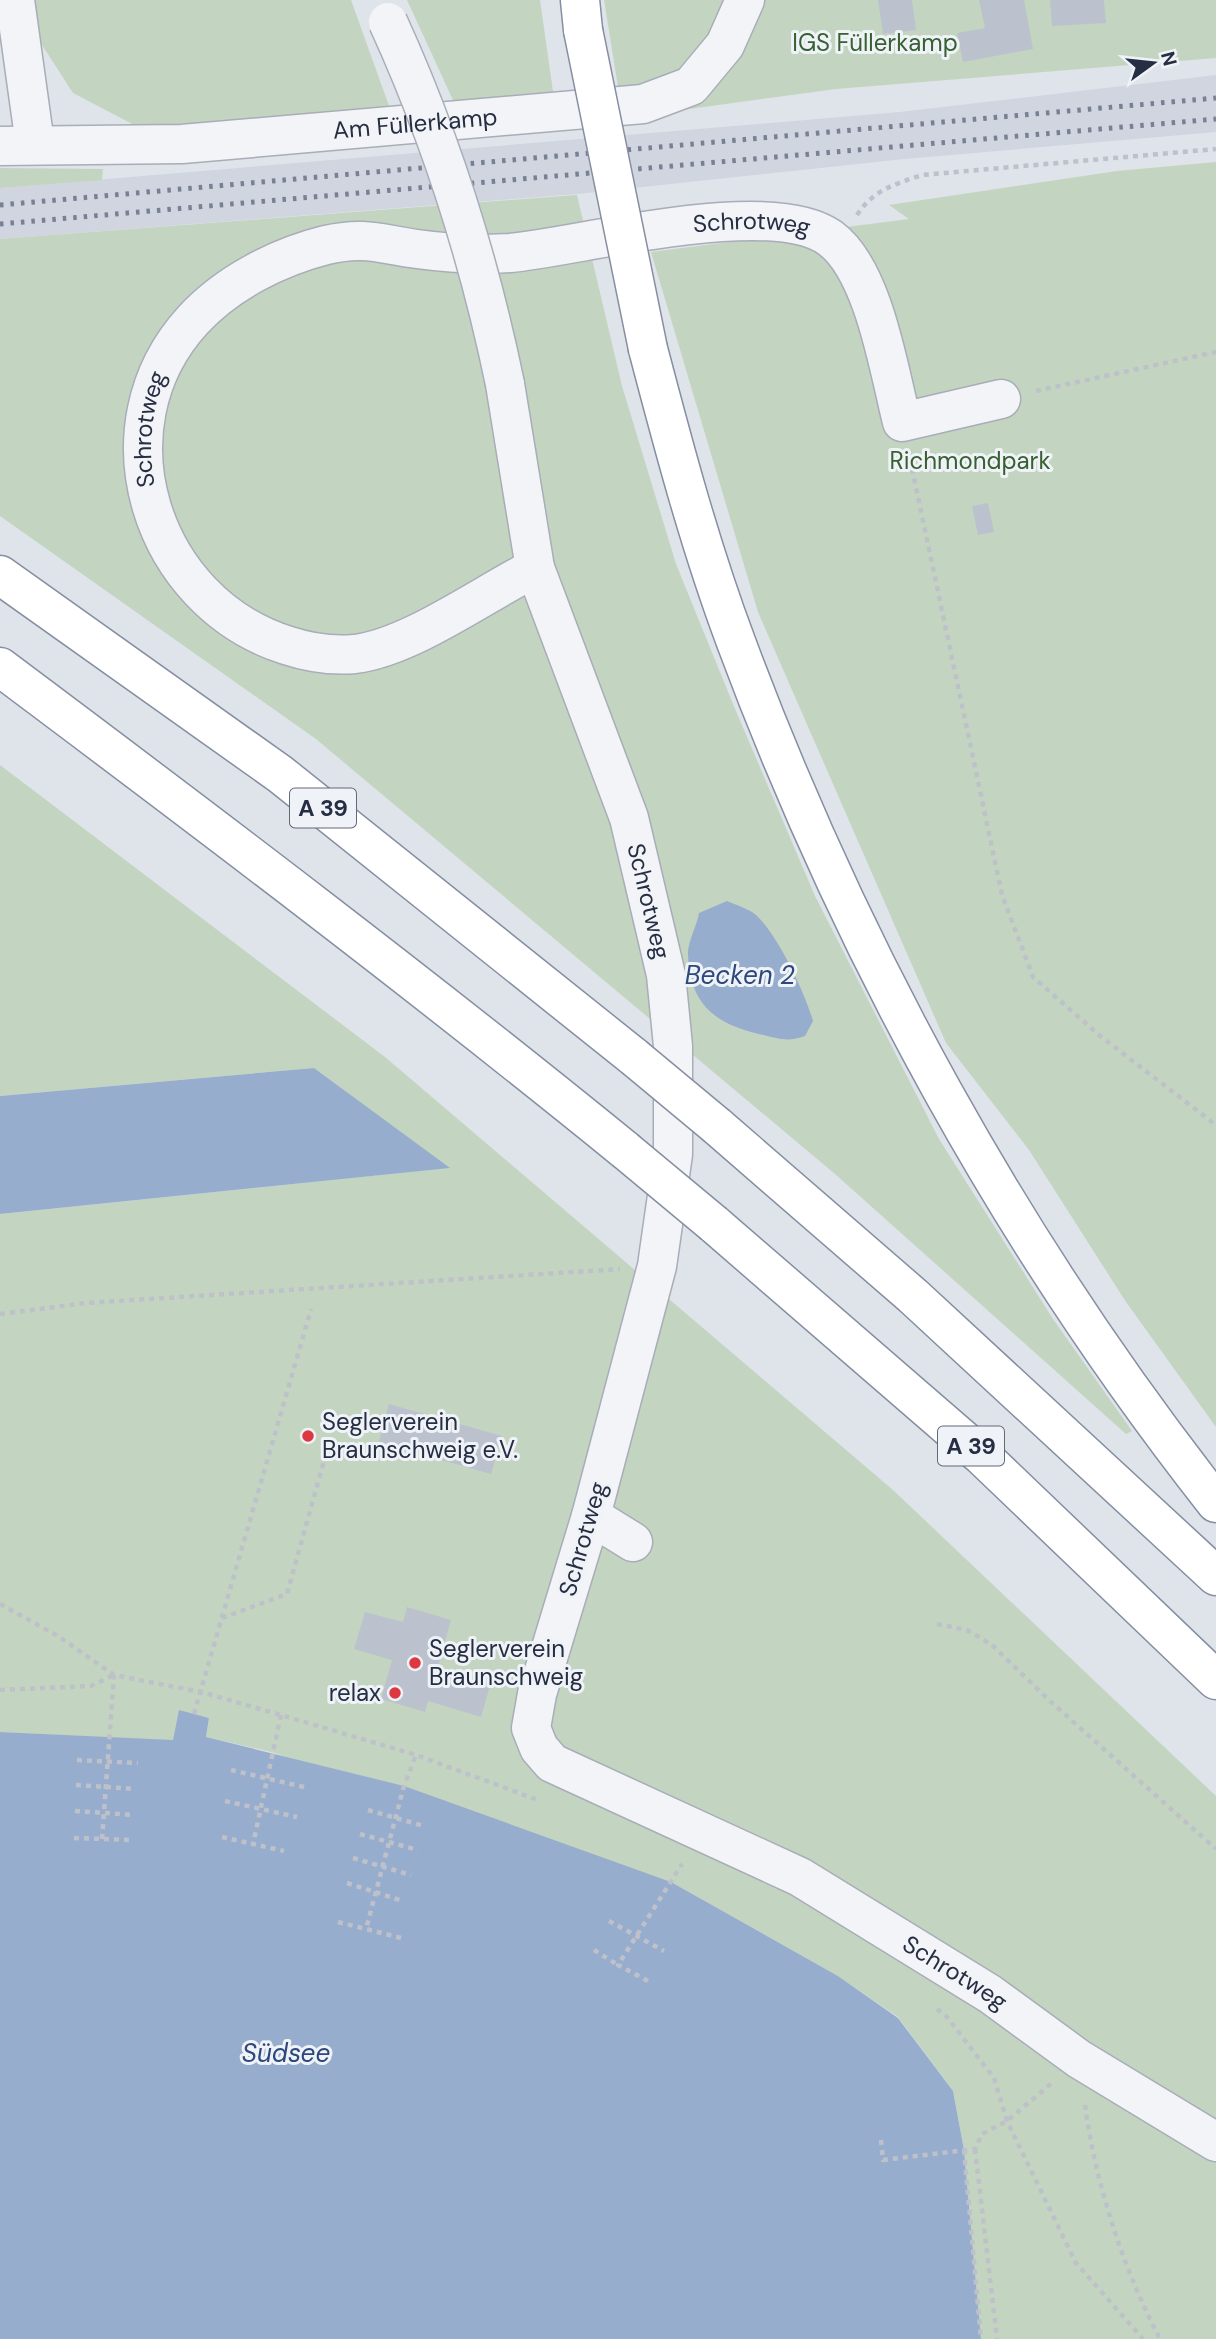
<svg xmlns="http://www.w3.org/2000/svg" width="1216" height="2339" viewBox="0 0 1216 2339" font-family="'DM Sans',sans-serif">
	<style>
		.built { fill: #d1d5df }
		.green { fill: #c3d5c0 }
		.water { fill: #97adce }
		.building { fill: #bcc1ce }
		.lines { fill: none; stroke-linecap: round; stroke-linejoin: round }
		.minor-casing { stroke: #a8adb8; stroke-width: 41 }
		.highway-casing { stroke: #858ea2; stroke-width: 41 }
		.path { stroke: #bec1c9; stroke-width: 4.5; stroke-dasharray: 5 5; stroke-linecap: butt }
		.minor { stroke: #f3f4f8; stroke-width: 38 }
		.highway { stroke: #fff; stroke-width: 38 }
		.rail { stroke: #778095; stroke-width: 5; stroke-dasharray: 3.5 7; stroke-linecap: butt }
		.minor-bridge-casing { stroke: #a8adb8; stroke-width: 41; stroke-linecap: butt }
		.highway-bridge-casing { stroke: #858ea2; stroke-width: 41; stroke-linecap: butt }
		.minor-bridge { stroke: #f3f4f8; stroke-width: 38 }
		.highway-bridge { stroke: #fff; stroke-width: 38 }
		.poi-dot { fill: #dd3741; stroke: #eff2f7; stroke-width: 2.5 }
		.labels { text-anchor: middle; stroke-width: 6; stroke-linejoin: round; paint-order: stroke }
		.shield { fill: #eff2f7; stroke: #626979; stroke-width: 2 }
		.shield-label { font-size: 23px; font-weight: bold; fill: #262e43 }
		.park-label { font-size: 24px; fill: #376132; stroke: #eff2f7 }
		.street-label { font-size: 24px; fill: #262e43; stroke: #eff2f7 }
		.poi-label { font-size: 24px; fill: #262e43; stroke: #eff2f7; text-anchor: start }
		.water-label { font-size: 26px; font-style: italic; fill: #2c487c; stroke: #eff2f7 }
	</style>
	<rect width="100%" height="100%" fill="#dfe3ea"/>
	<path class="built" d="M1216 75V132L904 159 577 194 0 239V188L900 112Z"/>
	<g class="green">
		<path d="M32 0H351L393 117 140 128 73 93 33 31Z"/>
		<path d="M407 0H540L554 99 458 111Z"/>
		<path d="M604 0H1216V58L836 89 623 118Z"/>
		<path d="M1216 162V1427L1126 1302 1029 1150 946 1043 758 612 651 252 909 219 889 205 1117 171Z"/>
		<path d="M0 168 103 169 102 180 0 188Z"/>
		<path d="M577 195 622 386 676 564 733 704 815 896 939 1139 1053 1319 1132 1431 1126 1434 835 1174 316 739 0 516V239Z"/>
		<path d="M0 765 385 1057 893 1490 1216 1796V2339H981L964 2150 953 2091 898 2017 838 1976 671 1882 271 1752 206 1737 209 1718 180 1711 173 1741 0 1732V1214L448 1168 314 1068 0 1096Z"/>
	</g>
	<g class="water">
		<path d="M727 901C736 905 749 909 756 915 778 935 805 993 813 1021L805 1036C789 1042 780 1039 763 1035 718 1025 690 1007 688 955 687 943 697 926 699 913Z"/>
		<path d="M314 1068 450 1168 0 1214V1096Z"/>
		<path d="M179 1710 209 1718 206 1737 404 1786 671 1882 838 1976 898 2018 953 2091 964 2150 981 2339H0V1732L173 1740Z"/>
	</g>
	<g class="building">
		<path d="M878 0H912L916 30 883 34Z"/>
		<path d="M979 0H1024L1033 49 963 62 957 33 985 28Z"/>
		<path d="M1050 0H1104L1106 23 1052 26Z"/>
		<path d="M988 503 994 532 978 535 972 506Z"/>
		<path d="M389 1404 502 1436 491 1474 379 1442Z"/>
		<path d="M407 1607 451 1620 438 1667 491 1682 481 1717 428 1701 425 1712 381 1699 392 1660 354 1649 365 1612 403 1622Z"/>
	</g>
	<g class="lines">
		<defs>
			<g id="minor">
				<path d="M15 0 35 144"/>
				<path id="s1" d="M0 146 182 144 643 104 691 86 725 45 745 0"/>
				<path id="s2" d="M505 384 535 568 629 818 666 975 673 1046V1154L657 1266 591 1516 537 1694 531 1728 539 1748 552 1763 800 1877 990 1994 1079 2059 1216 2142"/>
				<path id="s3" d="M535 568C483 594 411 647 355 654 333 656 307 652 286 645 151 602 94 428 193 320 227 283 278 257 326 245 365 236 380 244 417 249 446 253 481 255 510 253 583 246 770 195 830 238 874 270 889 371 902 422L1001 399"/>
				<path d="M591 1516 633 1542"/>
			</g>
			<g id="highway">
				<path d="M580 0 583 30"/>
				<path d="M648 349C674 448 700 546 736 642 851 951 1012 1244 1216 1503"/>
				<path d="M0 575 280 774 634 1057"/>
				<path d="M0 667C211 825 421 984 625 1150"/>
				<path d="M717 1126 913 1296 1216 1576"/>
				<path d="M714 1224 982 1456 1216 1680"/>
			</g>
		</defs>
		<use href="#minor" class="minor-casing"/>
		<use href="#highway" class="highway-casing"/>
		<g class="path">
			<path d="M857 215C873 190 895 184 922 175L1216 149"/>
			<path d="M1036 391 1216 352"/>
			<path d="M910 459 1002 895 1033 977 1099 1035 1216 1125"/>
			<path d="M0 1314 86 1303 620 1269"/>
			<path d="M0 1604 58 1636 114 1675 201 1692 281 1715 416 1755 538 1800"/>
			<path d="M222 1618 287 1594 330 1439"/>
			<path d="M937 1624 967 1630 992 1645 1051 1702 1216 1849"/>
			<path d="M0 1690 91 1686 114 1675"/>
			<path d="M194 1714 311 1309"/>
			<path d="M281 1715 253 1844 284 1851"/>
			<path d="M77 1760 138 1763"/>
			<path d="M231 1770 304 1787"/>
			<path d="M76 1785 136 1789"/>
			<path d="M225 1801 297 1817"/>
			<path d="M368 1810 424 1826"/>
			<path d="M75 1811 134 1815"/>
			<path d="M360 1834 418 1850"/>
			<path d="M222 1837 253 1844"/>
			<path d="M74 1838 132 1840"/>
			<path d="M102 1839 114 1675"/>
			<path d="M353 1858 411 1875"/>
			<path d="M347 1883 403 1901"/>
			<path d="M609 1921 664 1951"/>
			<path d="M338 1922 366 1929"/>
			<path d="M401 1938 366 1929 404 1786 416 1755"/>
			<path d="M594 1950 618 1965"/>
			<path d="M648 1981 618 1965 682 1864"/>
			<path d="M937 2009 947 2017 994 2078 1007 2121 1076 2263 1143 2339"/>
			<path d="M1085 2105C1095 2182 1124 2271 1160 2339"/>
			<path d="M881 2140 883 2160 975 2149 982 2134 1007 2121 1052 2083"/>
			<path d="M975 2149 997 2339"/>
			<path d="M964 2150 981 2339"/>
		</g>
		<use href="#minor" class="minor"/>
		<use href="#highway" class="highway"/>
		<g class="rail">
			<path d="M0 205 1216 98"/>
			<path d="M0 224 1216 119"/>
		</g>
		<defs>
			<path id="minor-bridge" d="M388 22C441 138 479 258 505 384"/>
			<g id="highway-bridge">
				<path d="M583 30 648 349"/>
				<path d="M634 1057 717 1126"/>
				<path d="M625 1150 714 1224"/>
			</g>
		</defs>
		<use href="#minor-bridge" class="minor-bridge-casing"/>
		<use href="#highway-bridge" class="highway-bridge-casing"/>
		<use href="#minor-bridge" class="minor-bridge"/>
		<use href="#highway-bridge" class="highway-bridge"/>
	</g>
	<g class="poi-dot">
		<circle cx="308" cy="1436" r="7"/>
		<circle cx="415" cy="1663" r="7"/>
		<circle cx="395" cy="1693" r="7"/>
	</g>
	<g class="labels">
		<g class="shield">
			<rect x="290" y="788.5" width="66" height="39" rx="5"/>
			<rect x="938" y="1426.5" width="66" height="39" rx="5"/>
		</g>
		<g class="shield-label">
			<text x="323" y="816">A 39</text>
			<text x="971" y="1454">A 39</text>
		</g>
		<g class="park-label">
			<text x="875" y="51">IGS Füllerkamp</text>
			<text x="970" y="469">Richmondpark</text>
		</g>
		<g class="street-label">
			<text dy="8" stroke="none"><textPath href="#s1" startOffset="416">Am Füllerkamp</textPath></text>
			<text dy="8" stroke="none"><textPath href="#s3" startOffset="1255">Schrotweg</textPath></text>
			<text dy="8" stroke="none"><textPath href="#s3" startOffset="550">Schrotweg</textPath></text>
			<text dy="8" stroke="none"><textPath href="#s2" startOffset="539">Schrotweg</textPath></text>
			<text transform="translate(583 1539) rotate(-74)" y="8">Schrotweg</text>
			<text dy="8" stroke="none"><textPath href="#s2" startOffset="1883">Schrotweg</textPath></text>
		</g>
		<g class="poi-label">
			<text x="322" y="1430">Seglerverein<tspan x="322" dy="28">Braunschweig e.V.</tspan></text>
			<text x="429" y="1657">Seglerverein<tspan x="429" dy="28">Braunschweig</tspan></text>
			<text x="381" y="1701" text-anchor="end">relax</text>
		</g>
		<g class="water-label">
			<text x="740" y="984">Becken 2</text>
			<text x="286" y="2062">Südsee</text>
		</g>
	</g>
	<g transform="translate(1153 63) rotate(75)" stroke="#eff2f7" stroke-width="5" paint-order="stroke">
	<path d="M0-5L12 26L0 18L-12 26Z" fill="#262e43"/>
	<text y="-10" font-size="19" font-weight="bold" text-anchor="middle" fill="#262e43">N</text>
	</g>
</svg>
